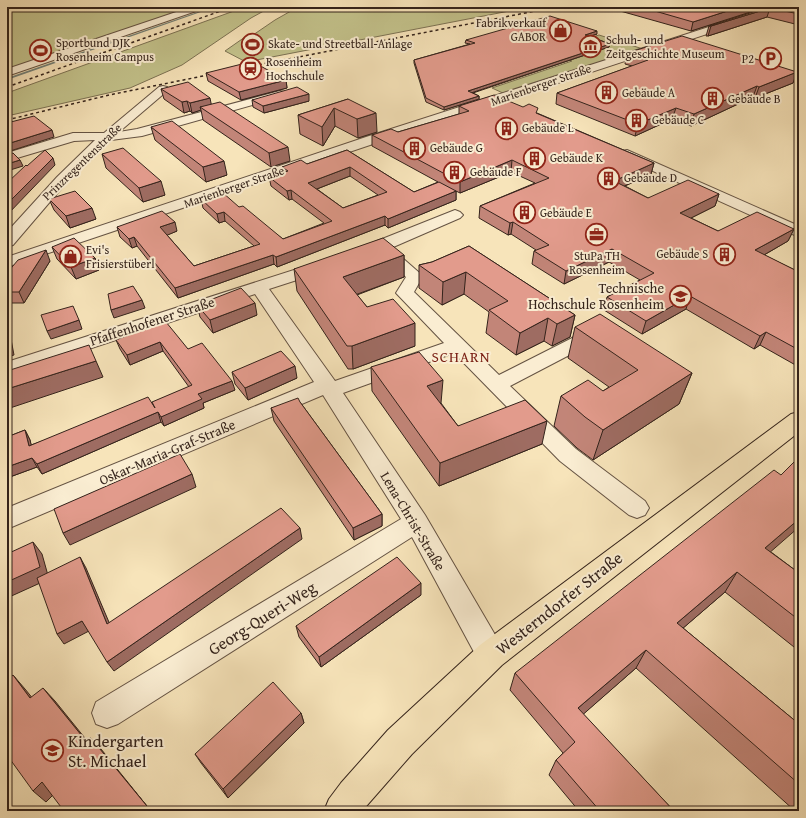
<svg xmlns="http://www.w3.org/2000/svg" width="806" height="818" viewBox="0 0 806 818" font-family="'Gentium Book Plus',serif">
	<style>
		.green { fill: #c3c28b; stroke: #7c7253 }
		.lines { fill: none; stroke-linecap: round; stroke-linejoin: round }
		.stream { fill: #748077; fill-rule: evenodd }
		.minor-casing { stroke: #655343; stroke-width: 2 }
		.major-casing { stroke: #34231b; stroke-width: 2 }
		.minor { fill: #faedd2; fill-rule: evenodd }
		.major { fill: #f7e4ba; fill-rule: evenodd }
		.rail { stroke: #34231b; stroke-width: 1.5; stroke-dasharray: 3 3; stroke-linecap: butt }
		.wall { fill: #c28578; stroke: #34231b; fill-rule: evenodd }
		.shaded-wall { fill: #9e6c62; stroke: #34231b }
		.building { fill: #e29b8c; stroke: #34231b; fill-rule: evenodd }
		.labels { text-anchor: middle; stroke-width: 4; stroke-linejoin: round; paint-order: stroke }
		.far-poi-label { font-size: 12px; fill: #34231b; stroke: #faedd2; text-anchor: start }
		.far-street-label { font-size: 12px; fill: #34231b; stroke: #faedd2 }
		.poi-label { font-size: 14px; fill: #34231b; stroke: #faedd2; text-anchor: end }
		.street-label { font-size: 14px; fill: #34231b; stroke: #faedd2 }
		.neighbourhood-label { font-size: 15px; letter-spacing: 1px; fill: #7a1f14; stroke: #faedd2 }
		.near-street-label { font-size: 17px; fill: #34231b; stroke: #faedd2 }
		.near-poi-label { font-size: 17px; fill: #34231b; stroke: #faedd2; text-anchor: start }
	</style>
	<rect width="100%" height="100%" fill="#f7e4ba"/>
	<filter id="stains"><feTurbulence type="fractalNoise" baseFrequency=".005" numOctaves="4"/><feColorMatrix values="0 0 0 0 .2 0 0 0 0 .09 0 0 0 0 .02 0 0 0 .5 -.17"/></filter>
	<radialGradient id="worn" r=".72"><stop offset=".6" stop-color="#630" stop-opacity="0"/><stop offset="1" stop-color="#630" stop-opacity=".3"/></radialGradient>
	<g class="green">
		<path d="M7 7H199L7 73Z"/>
		<path d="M245 7H271L251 18 182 65 130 88 7 116V93Z"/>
		<path d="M298 7H530L246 62 225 51 245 37 253 35 275 20Z"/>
		<path d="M599 35 643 49 505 94 492 88 572 61 546 51Z"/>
	</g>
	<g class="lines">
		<path class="stream" d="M212 7H215L7 80V78Z"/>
		<defs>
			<g id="minor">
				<path d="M191 7H203L202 9 7 76V69Z"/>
				<path d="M771 7H784L783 9 376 143 7 267V257L366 137Z"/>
				<path d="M163 86 167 87 169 89 167 91 119 132 137 129 280 91 284 92 286 94 284 96 142 136 111 140 66 183 13 245 7 247V232L57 177 95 140 74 141 7 161V153L73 133H104L159 87Z"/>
				<path d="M627 150 799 226V237L622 157 620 154 622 151Z"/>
				<path d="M455 210 460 212 463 215 460 218 391 248 423 276 414 292 499 375 586 331 593 329 600 331 602 335 600 339 510 386 576 449 645 501 649 508 645 515 637 518 629 515 560 461 454 353 343 393 425 515 501 645 505 655 501 665 491 669 481 665 412 537 118 724 107 728 96 724 92 713 96 702 401 519 323 395 7 529V508L314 382 255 294 7 376V362L322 261 328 262 330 266 328 270 269 289 335 381 444 343 396 293 406 277 377 252 363 257 357 255 355 252 357 249Z"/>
			</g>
			<path id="major" d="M799 412V432L502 665 412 754 362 811H324L329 799 341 783 388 730 480 645 791 414Z"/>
		</defs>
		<use href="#minor" class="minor-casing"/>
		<use href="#major" class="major-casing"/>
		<use href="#minor" class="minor"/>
		<use href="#major" class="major"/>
		<g class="rail">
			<path d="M247 67 556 7"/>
			<path d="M7 87 232 7"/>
			<path d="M7 120 109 95 218 73"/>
		</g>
	</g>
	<g class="wall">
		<path d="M606 7H766L691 31Z"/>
		<path d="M769 7H799V25L767 17 708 36H706L709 26Z"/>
		<path d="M597 34 589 36 610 44 609 47 473 93 479 96V99L444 110 426 102 414 63V60L470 44 465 43 466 40Z"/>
		<path d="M627 53 797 72 793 83 755 98 753 97 691 126 672 119 635 136 556 104 557 93 632 66 625 64Z"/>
		<path d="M206 73 286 80 287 88 241 100 208 81Z"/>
		<path d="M161 89 211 104 290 161 271 167 203 120 201 110 192 113 190 111 184 113 164 99Z"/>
		<path d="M348 99 377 132 358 138 335 126 323 146 300 134 298 115Z"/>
		<path d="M252 100 309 101 264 113 253 107Z"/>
		<path d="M459 106 537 113 654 163 651 174 625 186 648 198 719 194 715 206 691 218 718 231 794 229 788 241 764 255 799 272V367L760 345 754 349 686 309 642 334 604 310 607 297 640 280 609 262 564 284 532 264 534 251 536 250 511 234 508 235 479 218 480 206 535 183 511 172 460 193 456 191V200L388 228 385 225 277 267 274 264 178 298 137 246 132 248 120 237 117 227 177 231 167 235 194 266 254 246 225 221 219 223 203 208 201 199 239 207 283 239 324 223 292 199 289 200 271 186 269 177 283 173 282 167 307 164 347 150 414 192 438 182 372 146V135L398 132 459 114ZM350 176 378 195 343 208 317 189Z"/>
		<path d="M151 127 227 175 206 182 155 140Z"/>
		<path d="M102 154 165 195 143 202 106 168Z"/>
		<path d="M49 199 96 219 70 228 54 210Z"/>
		<path d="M469 246 575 315 570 337 552 346 544 341 516 355 486 333 489 312 464 294 442 305 419 288V265L432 262Z"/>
		<path d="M52 247 95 258 99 270 76 279 57 259Z"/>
		<path d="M404 255V277L357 295 367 307 415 346 353 369H348L297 291 294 269Z"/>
		<path d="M50 261 24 303H7V273Z"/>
		<path d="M197 305 257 315 213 333 200 317Z"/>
		<path d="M161 322 188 349 235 390 203 403 204 408 164 426 161 422 42 474 37 467 7 478V437L25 430 30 440 31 445 152 403 189 387 163 351 130 365 120 349 116 340Z"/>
		<path d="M575 327 692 373 679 404 593 460 577 448 554 426 561 396 603 391 609 387 568 358Z"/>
		<path d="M371 367 441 403 458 426 542 444 439 486 372 391Z"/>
		<path d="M232 372 297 378 248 400 235 384Z"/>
		<path d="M300 402 382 514V526L354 540 274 421 271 408Z"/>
		<path d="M771 552 799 573V651L725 592 683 628 799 724V811H795L636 668 583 714 674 811H579L549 775 556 760 563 753 510 690 515 673Z"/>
		<path d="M421 595 321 667 299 637 296 626Z"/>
		<path d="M301 713 304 723 228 798 201 763 195 754Z"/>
	</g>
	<g class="shaded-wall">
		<path d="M740 7H766L691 31 693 22Z"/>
		<path d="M770 8 767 17 708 36 711 26Z"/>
		<path d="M597 31V34L584 38 585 35Z"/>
		<path d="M610 44 609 47 468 94V91Z"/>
		<path d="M797 72 793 83 755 98 759 87Z"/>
		<path d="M286 80 287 88 241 100 239 92Z"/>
		<path d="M757 86 753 97 691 126 694 114Z"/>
		<path d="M309 94V101L264 113 263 106Z"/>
		<path d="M479 96V99L444 110V107Z"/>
		<path d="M210 98 212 108 200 107 201 110 192 113 190 103Z"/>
		<path d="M187 101 190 111 184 113 182 102Z"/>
		<path d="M334 108 335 126 323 146 322 127Z"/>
		<path d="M676 108 672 119 635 136 638 124Z"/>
		<path d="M376 113 377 132 358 138 357 119Z"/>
		<path d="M52 130 54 137 7 152V144Z"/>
		<path d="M288 147 290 161 271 167 269 153Z"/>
		<path d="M53 158 55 165 7 215V204Z"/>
		<path d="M20 160 23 166 7 171V164Z"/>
		<path d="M512 160 511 172 460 193V182Z"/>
		<path d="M224 161 227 175 206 182 203 167Z"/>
		<path d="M654 163 651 174 611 192 614 181Z"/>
		<path d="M350 167V176L309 192 308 183Z"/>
		<path d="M161 181 165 195 143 202 139 188Z"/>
		<path d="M291 190 292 199 289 200 287 191Z"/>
		<path d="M456 191V200L388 228V219Z"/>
		<path d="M719 194 715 206 677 225 680 213Z"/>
		<path d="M92 208 96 219 70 228 66 216Z"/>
		<path d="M224 212 225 221 219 223 217 214Z"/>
		<path d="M385 216V225L277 267 276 257Z"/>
		<path d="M175 222 177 231 163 237 160 227Z"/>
		<path d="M513 222 511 234 508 235 510 223Z"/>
		<path d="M794 229 788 241 750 263 755 250Z"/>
		<path d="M134 237 137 246 132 248 129 239Z"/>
		<path d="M612 249 609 262 564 284 566 271Z"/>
		<path d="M46 250 50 261 24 303 19 292Z"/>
		<path d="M273 255 274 264 178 298 175 288Z"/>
		<path d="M404 255V277L344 299 343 277Z"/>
		<path d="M95 258 99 270 76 279 71 267Z"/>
		<path d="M466 272 464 294 442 305 443 282Z"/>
		<path d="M690 296 686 309 642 334 646 321Z"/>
		<path d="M142 300 145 308 114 318 111 310Z"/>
		<path d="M255 303 257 315 213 333 210 320Z"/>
		<path d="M575 315 570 337 552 346 557 324Z"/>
		<path d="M548 318 544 341 516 355 520 333Z"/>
		<path d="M79 320 82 329 51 339 47 331Z"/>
		<path d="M415 323V346L353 369 352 346Z"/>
		<path d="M7 329 10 334 14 355 7 357Z"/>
		<path d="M766 332 760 345 754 349 760 336Z"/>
		<path d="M160 342 163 351 130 365 127 355Z"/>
		<path d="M96 361 103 377 7 409V389Z"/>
		<path d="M295 366 297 378 248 400 245 388Z"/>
		<path d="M692 373 679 404 593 460 603 430Z"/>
		<path d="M443 380 441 403 426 409 427 386Z"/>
		<path d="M232 381 235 390 203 403 204 408 164 426 161 417 198 394Z"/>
		<path d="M158 412 161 422 42 474 37 464Z"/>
		<path d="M547 421 542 444 439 486 440 463Z"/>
		<path d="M25 430 30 440 34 456 29 446Z"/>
		<path d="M32 458 37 467 7 478V467Z"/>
		<path d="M192 474 196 487 70 545 63 533Z"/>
		<path d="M382 514V526L354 540 353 528Z"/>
		<path d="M799 519V527L752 568 765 548Z"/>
		<path d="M300 528 302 539 114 671 107 662Z"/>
		<path d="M33 542 42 554 49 579 7 598V582Z"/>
		<path d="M80 557 86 568 114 634 107 624Z"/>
		<path d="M737 572 725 592 667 642 677 623Z"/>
		<path d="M421 583V595L321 667 319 657Z"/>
		<path d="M82 621 89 631 64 644 57 634Z"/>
		<path d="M646 650 636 668 571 725 578 708Z"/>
		<path d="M13 675 25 689 43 711 30 698Z"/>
		<path d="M43 688 55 701 97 753 86 741Z"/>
		<path d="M301 713 304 723 228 798 223 789Z"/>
		<path d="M90 737 101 749 151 811Z"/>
		<path d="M42 782 55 793 46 802 33 791Z"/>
	</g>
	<g class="building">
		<path d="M641 7H740L693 22Z"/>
		<path d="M769 7H799V14L770 8 711 26H709Z"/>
		<path d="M550 16 597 31 585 35 610 44 468 91 479 96 444 107 426 98 414 60 475 43 466 40Z"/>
		<path d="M682 36 797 72 759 87 757 86 694 114 676 108 638 124 557 93 648 60 627 53Z"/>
		<path d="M246 63 248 65 255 63 286 80 239 92 206 73Z"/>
		<path d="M188 82 210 98 190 103 187 101 182 102 161 89Z"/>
		<path d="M297 87 309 94 263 106 252 100Z"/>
		<path d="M494 95 523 107 529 104 538 108 536 113 654 163 614 181 648 198 688 180 719 194 680 213 718 231 757 212 794 229 755 250 799 272V306L796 308 799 310V350L766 332 760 336 690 296 646 321 607 297 654 273 612 249 566 271 534 251 549 245 513 222 510 223 480 206 549 178 512 160 460 182 372 135 391 129 398 132 469 111 459 106Z"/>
		<path d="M348 99 376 113 357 119 334 108 322 127 298 115Z"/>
		<path d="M220 102 288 147 269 153 200 107Z"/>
		<path d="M34 116 52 130 7 144V123Z"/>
		<path d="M172 121 224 161 203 167 151 127Z"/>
		<path d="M123 148 161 181 139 188 102 154Z"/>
		<path d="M45 150 53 158 7 204V183L26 165 27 166Z"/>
		<path d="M347 150 414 192 439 182 456 191 388 219 385 216 276 257 273 255 175 288 134 237 129 239 117 227 162 211 175 222 160 227 194 266 260 244 224 212 217 214 201 199 222 192 239 207 243 206 283 239 332 221 291 190 287 191 269 177 288 171 282 167 301 160 307 164ZM350 167 387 192 343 208 308 183Z"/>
		<path d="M13 153 20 160 7 164V155Z"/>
		<path d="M75 191 92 208 66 216 49 199Z"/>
		<path d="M74 238 95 258 71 267 52 247Z"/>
		<path d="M383 238 404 255 343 277 367 307 393 299 415 323 352 346H347L294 269Z"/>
		<path d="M469 246 575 315 557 324 548 318 520 333 489 310 508 301 466 272 443 282 419 265 432 262Z"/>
		<path d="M46 250 19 292H7V273L18 260Z"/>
		<path d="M133 286 142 300 111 310 108 294Z"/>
		<path d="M241 288 255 303 210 320 197 305Z"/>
		<path d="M73 306 79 320 47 331 41 315Z"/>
		<path d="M600 314 692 373 603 430 585 417 561 396 588 380 603 391 638 370 575 327Z"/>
		<path d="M161 322H166L188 349 202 343 232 381 198 394 202 399 161 417 158 412 37 464 32 458 7 467V437L25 430 29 446 148 397 155 408 152 402 192 385 160 342 127 355 116 340Z"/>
		<path d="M7 335 9 346 7 347Z"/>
		<path d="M89 345 96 361 7 389V371Z"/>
		<path d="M281 351 295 366 245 388 232 372Z"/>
		<path d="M419 352 443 380 427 386 458 426 525 400 547 421 440 463 371 367Z"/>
		<path d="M298 398 300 402 382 514 353 528 271 408Z"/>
		<path d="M180 454 192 474 63 533 54 509Z"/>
		<path d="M798 458H799V519L765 548 799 573V620L737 572 677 623 799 724V784L646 650 578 708 674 811H600L556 760 575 742 515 673 774 470 781 475Z"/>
		<path d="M281 508 300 528 107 662 82 621 57 634 37 578 80 557 107 624Z"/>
		<path d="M33 542 40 567 7 582V554Z"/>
		<path d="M397 557 421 583 319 657 296 626Z"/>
		<path d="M13 675 30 698 43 688 86 741 90 737 151 811H64L42 782 33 791 7 755V680Z"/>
		<path d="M273 682 301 713 223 789 195 754Z"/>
	</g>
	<defs>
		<symbol id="shop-ring" viewBox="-11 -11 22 22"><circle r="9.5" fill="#faedd2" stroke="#8f2418" stroke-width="1.5"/><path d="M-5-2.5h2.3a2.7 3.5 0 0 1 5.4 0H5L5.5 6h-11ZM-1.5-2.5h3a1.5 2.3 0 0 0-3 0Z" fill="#8f2418"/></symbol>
		<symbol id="stadium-ring" viewBox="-11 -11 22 22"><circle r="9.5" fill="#faedd2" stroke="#8f2418" stroke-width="1.5"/><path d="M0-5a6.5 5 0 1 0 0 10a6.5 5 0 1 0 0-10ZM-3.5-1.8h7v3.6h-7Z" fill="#8f2418"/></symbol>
		<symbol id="museum-ring" viewBox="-11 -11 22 22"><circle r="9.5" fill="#faedd2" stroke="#8f2418" stroke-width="1.5"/><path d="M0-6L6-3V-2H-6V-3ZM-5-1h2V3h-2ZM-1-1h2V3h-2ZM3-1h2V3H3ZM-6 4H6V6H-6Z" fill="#8f2418"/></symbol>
		<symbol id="parking-ring" viewBox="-11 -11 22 22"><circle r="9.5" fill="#faedd2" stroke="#8f2418" stroke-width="1.5"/><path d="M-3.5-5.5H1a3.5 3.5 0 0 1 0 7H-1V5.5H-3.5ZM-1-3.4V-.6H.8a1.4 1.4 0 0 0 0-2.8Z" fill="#8f2418"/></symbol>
		<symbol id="station-ring" viewBox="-11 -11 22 22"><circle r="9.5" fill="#faedd2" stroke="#8f2418" stroke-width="1.5"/><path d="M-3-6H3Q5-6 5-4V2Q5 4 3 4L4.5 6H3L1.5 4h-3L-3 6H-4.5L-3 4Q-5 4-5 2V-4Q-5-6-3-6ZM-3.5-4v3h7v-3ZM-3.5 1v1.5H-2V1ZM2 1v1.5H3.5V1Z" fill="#8f2418"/></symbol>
		<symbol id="building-ring" viewBox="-11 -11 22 22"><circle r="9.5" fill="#faedd2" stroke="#8f2418" stroke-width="1.5"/><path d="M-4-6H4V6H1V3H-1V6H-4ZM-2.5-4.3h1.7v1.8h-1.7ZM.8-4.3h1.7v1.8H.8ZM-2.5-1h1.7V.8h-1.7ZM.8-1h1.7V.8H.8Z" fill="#8f2418"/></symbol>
		<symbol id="office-ring" viewBox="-11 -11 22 22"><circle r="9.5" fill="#faedd2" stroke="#8f2418" stroke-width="1.5"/><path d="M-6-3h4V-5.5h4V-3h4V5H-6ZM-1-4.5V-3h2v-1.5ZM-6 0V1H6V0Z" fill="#8f2418"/></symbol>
		<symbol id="university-ring" viewBox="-11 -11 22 22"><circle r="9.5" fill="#faedd2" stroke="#8f2418" stroke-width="1.5"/><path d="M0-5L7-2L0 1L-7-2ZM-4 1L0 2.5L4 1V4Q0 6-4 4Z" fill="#8f2418"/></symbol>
		<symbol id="school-ring" viewBox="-11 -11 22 22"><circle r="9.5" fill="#faedd2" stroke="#8f2418" stroke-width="1.5"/><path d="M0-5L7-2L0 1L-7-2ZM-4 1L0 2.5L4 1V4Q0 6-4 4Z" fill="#8f2418"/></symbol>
	</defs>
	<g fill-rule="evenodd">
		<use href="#shop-ring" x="548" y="18" width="25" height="25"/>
		<use href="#stadium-ring" x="240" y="32" width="25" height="25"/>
		<use href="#museum-ring" x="578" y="34" width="25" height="25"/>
		<use href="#stadium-ring" x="28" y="38" width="25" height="25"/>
		<use href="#parking-ring" x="758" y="46" width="25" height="25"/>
		<use href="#station-ring" x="238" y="56" width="25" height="25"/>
		<use href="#building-ring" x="594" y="80" width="25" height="25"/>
		<use href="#building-ring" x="700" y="86" width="25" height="25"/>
		<use href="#building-ring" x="624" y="108" width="25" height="25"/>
		<use href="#building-ring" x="494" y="116" width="25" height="25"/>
		<use href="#building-ring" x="402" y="136" width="25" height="25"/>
		<use href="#building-ring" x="522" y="146" width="25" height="25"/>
		<use href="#building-ring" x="442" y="160" width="25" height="25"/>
		<use href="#building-ring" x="596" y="166" width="25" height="25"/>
		<use href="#building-ring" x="512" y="200" width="25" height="25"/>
		<use href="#office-ring" x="584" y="222" width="25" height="25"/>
		<use href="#building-ring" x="712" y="242" width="25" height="25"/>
		<use href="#shop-ring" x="58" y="244" width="25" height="25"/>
		<use href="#university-ring" x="668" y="284" width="25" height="25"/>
		<use href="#school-ring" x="40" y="738" width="25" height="25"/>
	</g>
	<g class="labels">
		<g class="far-poi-label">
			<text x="546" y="27" text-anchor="end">Fabrikverkauf<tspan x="546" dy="14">GABOR</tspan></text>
			<text x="606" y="44">Schuh- und<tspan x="606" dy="14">Zeitgeschichte Museum</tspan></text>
			<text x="56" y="47">Sportbund DJK<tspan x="56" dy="14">Rosenheim Campus</tspan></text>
			<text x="268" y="48">Skate- und Streetball-Anlage</text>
			<text x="754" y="63" text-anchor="end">P2</text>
			<text x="266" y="66">Rosenheim<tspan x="266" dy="14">Hochschule</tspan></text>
			<text x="622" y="97">Gebäude A</text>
			<text x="728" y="103">Gebäude B</text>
			<text x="652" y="124">Gebäude C</text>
			<text x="522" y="132">Gebäude L</text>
			<text x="430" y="152">Gebäude G</text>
			<text x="550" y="162">Gebäude K</text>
			<text x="470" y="176">Gebäude F</text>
			<text x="624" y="182">Gebäude D</text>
			<text x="540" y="217">Gebäude E</text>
			<text x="86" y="254">Evi's<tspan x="86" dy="14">Frisierstüberl</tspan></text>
			<text x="708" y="258" text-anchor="end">Gebäude S</text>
			<text x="597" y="260" text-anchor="middle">StuPa TH<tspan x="597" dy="14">Rosenheim</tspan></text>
		</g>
		<g class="far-street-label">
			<text transform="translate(541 85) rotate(-19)" y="4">Marienberger Straße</text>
			<text transform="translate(82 162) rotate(-44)" y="4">Prinzregentenstraße</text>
			<text transform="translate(234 187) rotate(-19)" y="4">Marienberger Straße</text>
		</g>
		<g class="poi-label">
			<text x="664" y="293">Technische<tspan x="664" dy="16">Hochschule Rosenheim</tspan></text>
		</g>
		<g class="street-label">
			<text transform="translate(152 321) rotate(-18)" y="5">Pfaffenhofener Straße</text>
			<text transform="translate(167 452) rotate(-23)" y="5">Oskar-Maria-Graf-Straße</text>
			<text transform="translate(413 521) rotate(59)" y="5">Lena-Christ-Straße</text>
		</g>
		<g class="neighbourhood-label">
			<text x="461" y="362">SCHARN</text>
		</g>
		<g class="near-street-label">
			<text transform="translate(559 603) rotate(-38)" y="6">Westerndorfer Straße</text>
			<text transform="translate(262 618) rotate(-32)" y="6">Georg-Queri-Weg</text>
		</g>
		<g class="near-poi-label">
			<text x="68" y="747">Kindergarten<tspan x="68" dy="20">St. Michael</tspan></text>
		</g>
	</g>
	<rect width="806" height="818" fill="none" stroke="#f7e4ba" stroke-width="24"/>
	<rect x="8" y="8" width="790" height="802" fill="none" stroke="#34231b" stroke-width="2"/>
	<rect x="12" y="12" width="782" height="794" fill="none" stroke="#34231b"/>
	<rect width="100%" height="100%" filter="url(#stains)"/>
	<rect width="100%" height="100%" fill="url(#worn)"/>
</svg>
